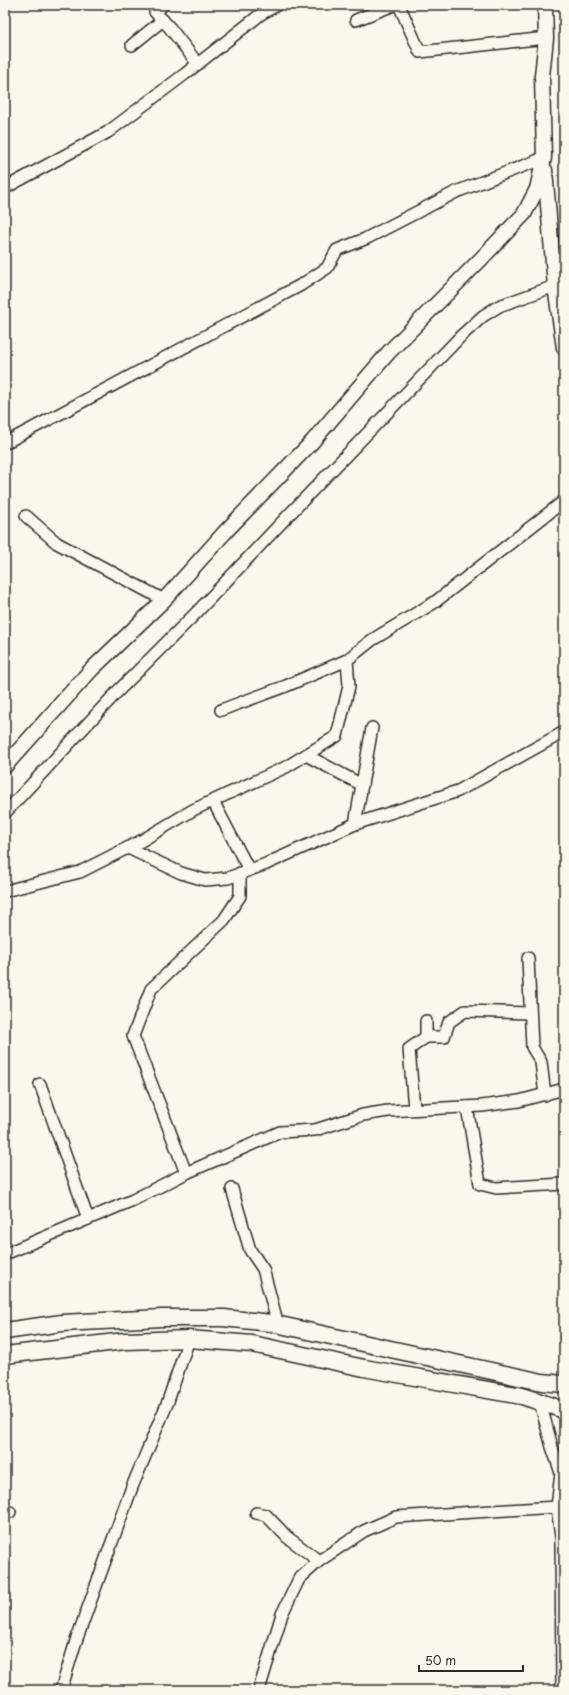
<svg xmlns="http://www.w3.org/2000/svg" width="569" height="1695" viewBox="0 0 569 1695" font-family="'Playpen Sans',sans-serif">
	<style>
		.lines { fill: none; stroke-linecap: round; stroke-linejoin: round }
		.minor-casing { stroke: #2b2b2b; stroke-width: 14 }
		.tertiary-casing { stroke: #2b2b2b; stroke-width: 17 }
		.secondary-casing { stroke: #2b2b2b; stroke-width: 19 }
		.minor { stroke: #fbf7ec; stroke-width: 11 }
		.tertiary { stroke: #fbf7ec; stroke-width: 14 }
		.secondary { stroke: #fbf7ec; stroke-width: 16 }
	</style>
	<rect width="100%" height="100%" fill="#fbf7ec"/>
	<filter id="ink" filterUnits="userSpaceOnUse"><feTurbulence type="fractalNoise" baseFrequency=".025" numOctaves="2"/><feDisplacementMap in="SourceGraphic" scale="8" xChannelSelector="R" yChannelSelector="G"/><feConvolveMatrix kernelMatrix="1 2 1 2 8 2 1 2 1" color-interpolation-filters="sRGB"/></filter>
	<g filter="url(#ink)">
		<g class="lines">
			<defs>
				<g id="minor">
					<path d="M163 5 155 12 170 28 198 64"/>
					<path d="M399 5 420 52 546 38"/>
					<path d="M356 20 394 5"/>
					<path d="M132 45 163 20"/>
					<path d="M5 188 108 132 185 74 261 14 277 5"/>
					<path d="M5 443 301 285 327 268 337 250 365 239 456 192 544 158"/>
					<path d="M26 516 57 543 164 600"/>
					<path d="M221 710 286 686 347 660 372 640 435 602 564 501"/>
					<path d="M306 755 362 785"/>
					<path d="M213 801 249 870"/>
					<path d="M5 813 117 692 198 611 282 522 461 336 483 316 499 306 555 286"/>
					<path d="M355 824 372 728"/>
					<path d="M128 848 181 873 205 880 228 878 266 864 355 824 458 791 564 732"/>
					<path d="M5 891 80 872 141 841 193 810 286 767 337 736 349 686 347 660"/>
					<path d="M528 958 532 1047 541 1062 545 1095"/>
					<path d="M426 1037H444L449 1022 465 1011 530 1013"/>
					<path d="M40 1084 88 1219"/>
					<path d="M467 1107 480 1184 496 1188 564 1184"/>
					<path d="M414 1109 409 1049 426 1037V1021"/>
					<path d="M186 1173 133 1036 151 989 224 920 240 896V873"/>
					<path d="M232 1189 250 1250 263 1269 278 1325"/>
					<path d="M5 1254 133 1200 186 1173 280 1132 315 1130 363 1115 388 1111 482 1106 519 1101 564 1089"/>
					<path d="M540 1402 552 1447 561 1473 557 1507 561 1537 562 1690"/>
					<path d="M5 1511 10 1512"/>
					<path d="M256 1513 266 1515 287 1537 319 1561"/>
					<path d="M61 1690 76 1641 132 1487 167 1404 189 1339"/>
					<path d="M259 1690 282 1614 299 1579 319 1561 364 1531 396 1517 557 1507"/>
				</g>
				<g id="tertiary">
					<path d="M545 170 555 286 564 348"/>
					<path d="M5 766 91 670 164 600 226 531 312 442 389 352 481 259 524 214 537 189 544 158 542 76 546 38 545 5"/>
				</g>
				<g id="secondary">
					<path d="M5 1331 62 1323 162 1318H224L271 1323 542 1382 564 1384"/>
					<path d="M5 1355 125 1341 189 1339 252 1344 364 1368 522 1396 564 1410"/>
				</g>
			</defs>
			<use href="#minor" class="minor-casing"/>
			<use href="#tertiary" class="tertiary-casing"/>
			<use href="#secondary" class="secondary-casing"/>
			<use href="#minor" class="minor"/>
			<use href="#tertiary" class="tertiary"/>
			<use href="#secondary" class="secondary"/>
		</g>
	</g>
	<rect width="569" height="1695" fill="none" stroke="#fbf7ec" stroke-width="20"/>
	<rect x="10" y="10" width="549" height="1675" fill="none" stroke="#2b2b2b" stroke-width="1.5" filter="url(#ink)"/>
	<path d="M419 1665v6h104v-6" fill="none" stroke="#2b2b2b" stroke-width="2"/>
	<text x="425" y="1665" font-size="12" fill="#2b2b2b" stroke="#fbf7ec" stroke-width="3" paint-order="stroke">50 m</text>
</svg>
